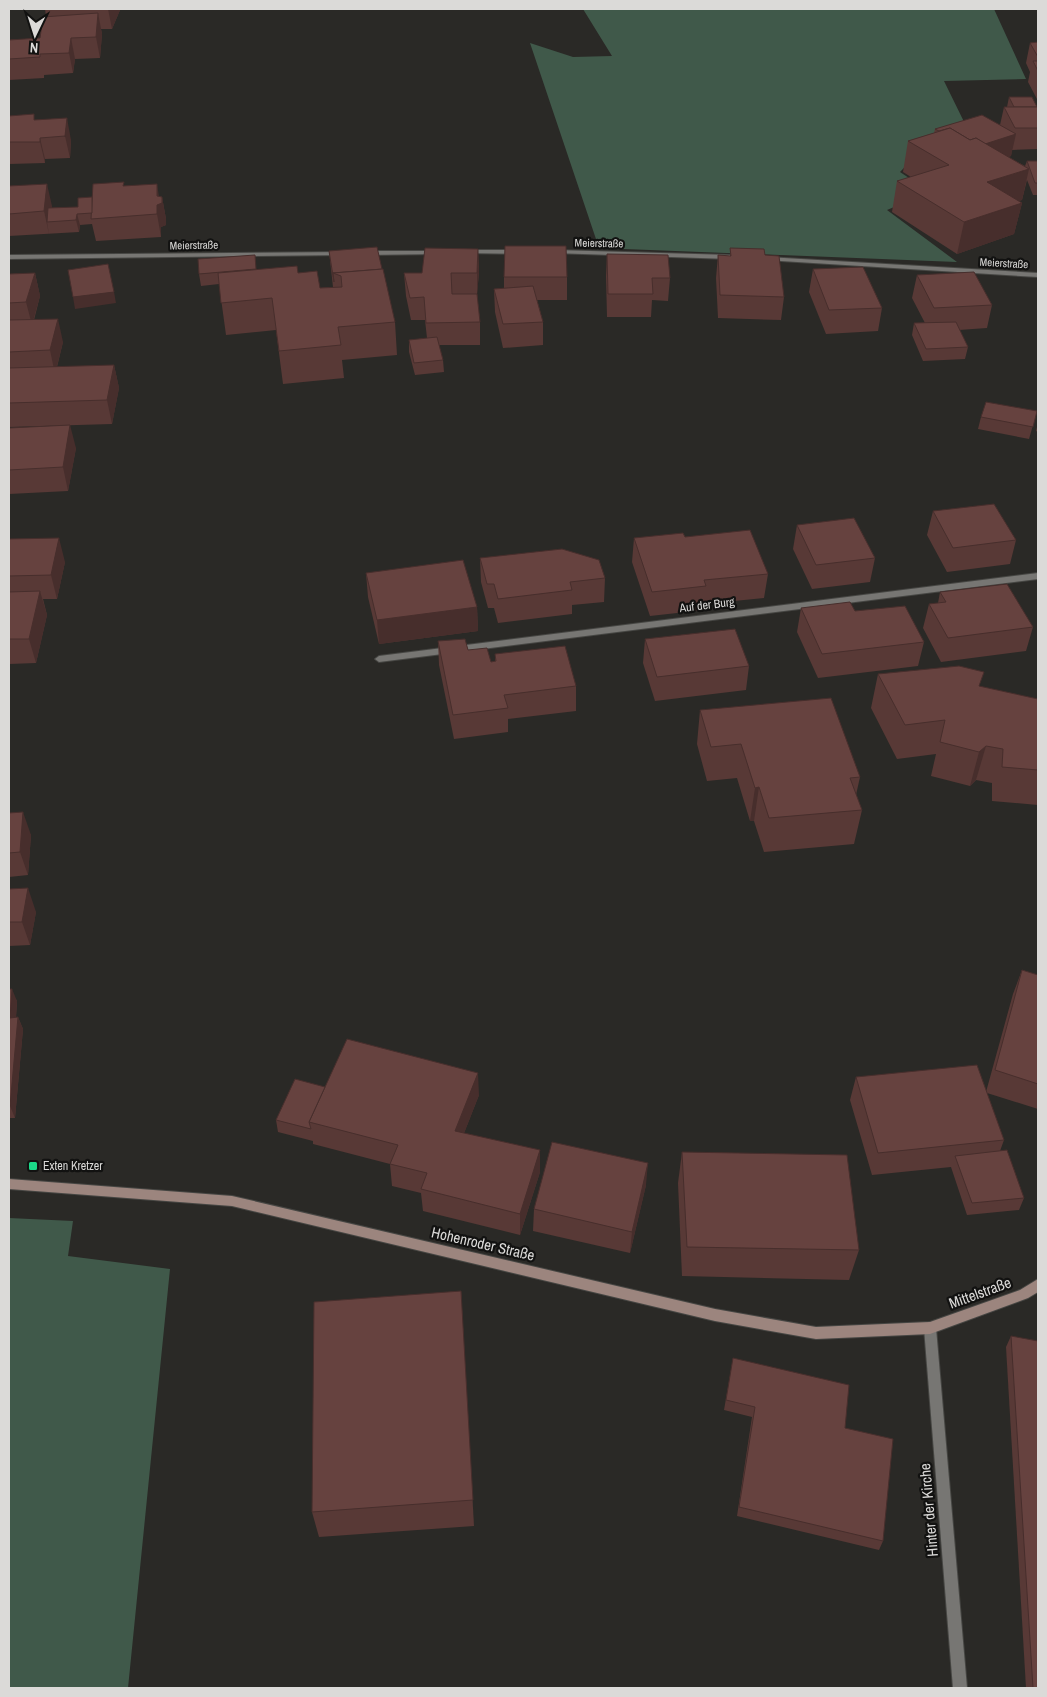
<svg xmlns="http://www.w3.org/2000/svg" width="1047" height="1697" viewBox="0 0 1047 1697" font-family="'Archivo Narrow',sans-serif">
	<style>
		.green { fill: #40594a }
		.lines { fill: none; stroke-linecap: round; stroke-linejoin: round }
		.street-casing { stroke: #464643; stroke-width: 2 }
		.secondary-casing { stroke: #464643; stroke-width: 2 }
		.street { fill: #777673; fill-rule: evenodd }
		.secondary { fill: #9c857e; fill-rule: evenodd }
		.wall { fill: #583936 }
		.shaded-wall { fill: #472e2c }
		.building { fill: #66423f; stroke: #472e2c }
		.poi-dot { fill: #1bd988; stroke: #121211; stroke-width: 2 }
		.labels { text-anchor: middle; stroke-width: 4.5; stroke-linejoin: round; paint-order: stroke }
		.far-street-label { font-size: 11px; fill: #dbdad8; stroke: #121211 }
		.street-label { font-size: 12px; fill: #dbdad8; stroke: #121211 }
		.poi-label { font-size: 12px; fill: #dbdad8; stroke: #121211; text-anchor: start }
		.near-street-label { font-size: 15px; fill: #dbdad8; stroke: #121211 }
	</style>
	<rect width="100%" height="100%" fill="#2a2926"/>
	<g class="green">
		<path d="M583 9H994L1026 79 944 81 969 132 924 147 900 172 930 192 887 210 957 262 599 248 530 43 573 57 612 56Z"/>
		<path d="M9 1218 73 1221 68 1256 170 1269 128 1688H9Z"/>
	</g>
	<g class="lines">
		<defs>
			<g id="street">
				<path d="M465 250H518L521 252 518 254 463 253V251Z"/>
				<path d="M555 250 730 255 733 257 730 259 553 253V251Z"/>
				<path d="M438 251 441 253 440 254 365 255 362 253 365 251Z"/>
				<path d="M343 252 345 253V255L9 259V255Z"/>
				<path d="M767 257 1038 273V277L765 260 764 259Z"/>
				<path d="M1038 573V579L379 662 375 659 379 656Z"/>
				<path d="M930 1322 934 1324 936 1328 967 1688H953L924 1328 926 1324Z"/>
			</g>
			<path id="secondary" d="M9 1179 232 1196 715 1309 816 1327 930 1322 1020 1290 1038 1279V1292L1028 1298 930 1334 816 1339 715 1321 232 1206 9 1189Z"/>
		</defs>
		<use href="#street" class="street-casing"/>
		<use href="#secondary" class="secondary-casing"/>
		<use href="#street" class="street"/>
		<use href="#secondary" class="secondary"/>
	</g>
	<g class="wall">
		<path d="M45 9H119L120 10 112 29H101L102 34 100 58 75 59 73 73 44 75V78L9 80V40L40 38 46 16Z"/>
		<path d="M1038 42V101L1028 82 1030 72 1026 63 1030 43Z"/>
		<path d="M1009 97 1038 107V149L1012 150 1011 156 1008 157 1025 166 1027 161H1038V195H1033L1027 180 1022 200 1018 201 1022 203 1014 234 957 254 892 212 897 181 911 177 903 172 908 141 934 133 935 129 1000 125 1004 107H1007Z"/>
		<path d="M9 116 36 120 71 140 70 158 45 159V163L9 164Z"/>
		<path d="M9 186 52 206V208L78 207 92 197 124 186 162 197 166 219V225L161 227V237L96 241 92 224 80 225 79 232 9 236Z"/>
		<path d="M730 248 765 255 784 297 781 320 718 318 716 278 718 255 730 256Z"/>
		<path d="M478 249 479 272 477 294 480 322V345H439L443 360 444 372 415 375 409 352V340L427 338 425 320H411L406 296 404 273H422Z"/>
		<path d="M329 251 382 269 395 322 397 355 342 360 344 378 283 384 276 330 226 335 219 284 201 286 199 274 257 269 298 273 320 288 333 287Z"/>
		<path d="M607 254 670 278 668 301 652 300 651 317H607L606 276Z"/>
		<path d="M813 269 882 308 878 331 826 334 809 292Z"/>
		<path d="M35 273 40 296 34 320 63 342 57 367 114 365 119 388 112 424 9 427V274Z"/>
		<path d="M917 275 992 305 987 328 959 330 968 347 965 359 923 361 912 335 914 323H925L912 298Z"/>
		<path d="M504 277H567V300H537L543 322V345L503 348 495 312 494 289 504 288Z"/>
		<path d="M1037 411 1029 439 978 429 981 417Z"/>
		<path d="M1038 423V432L1036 431Z"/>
		<path d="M9 428 76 448 68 491 9 494Z"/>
		<path d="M933 511 1016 540 1010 564 947 572 927 535Z"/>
		<path d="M797 525 875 558 870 582 812 589 793 549Z"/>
		<path d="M685 537 768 574 764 598 704 604V610L650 616 632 562 634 538Z"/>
		<path d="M9 539 65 562 57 599H43L47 615 36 663 9 664Z"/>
		<path d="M480 558 605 578 604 602 572 605V614L498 623 494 608H488L481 582Z"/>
		<path d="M366 573 477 607 478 631 379 644 368 597Z"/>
		<path d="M940 592 1033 627 1026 651 941 662 923 628 929 604 938 603Z"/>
		<path d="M801 608 855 611 924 642 918 666 818 678 797 632Z"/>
		<path d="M645 639 749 666 746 690 655 701 643 663Z"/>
		<path d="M438 641 468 650 491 662 495 661V654L576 686V711L508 719V732L454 739 439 665Z"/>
		<path d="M878 674 980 687 1038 699V805L992 801V783L976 780 970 786 931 776 936 754 897 759 871 708Z"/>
		<path d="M700 710 860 777 856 795 862 810 854 844 764 852 754 821H750L737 778 707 781 697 744Z"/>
		<path d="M9 813 31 835 28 875 9 877Z"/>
		<path d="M9 889 36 912 30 945 9 946Z"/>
		<path d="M1022 970 1038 975V1109L987 1093 1004 1140 1000 1151 1024 1198 1019 1210 967 1215 951 1167 872 1175 850 1100 856 1077 986 1092 1013 994Z"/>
		<path d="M9 989 17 1001 16 1018 18 1017 23 1029 15 1118H9Z"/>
		<path d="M325 1087 479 1095 464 1133 540 1172 520 1235 423 1211 421 1193 392 1186 390 1164 313 1144V1141L278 1132 276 1120Z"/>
		<path d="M682 1152 859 1250 849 1280 682 1276 678 1183Z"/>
		<path d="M646 1185 630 1253 533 1231 534 1209Z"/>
		<path d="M461 1291 474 1526 319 1537 312 1512Z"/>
		<path d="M1011 1336 1038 1688H1026L1006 1347Z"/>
		<path d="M733 1358 845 1428 883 1541 879 1550 737 1516 752 1417 724 1410Z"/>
	</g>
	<g class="shaded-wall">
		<path d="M108 9H119L120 10 112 29Z"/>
		<path d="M98 13 102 34 100 58 96 37Z"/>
		<path d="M71 38 75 59 73 73 69 53Z"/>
		<path d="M67 118 71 140 70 158 65 136Z"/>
		<path d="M1016 134 1011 156 964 171 968 149Z"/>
		<path d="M40 138 45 159V163L40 142Z"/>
		<path d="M1029 169 1022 200 980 214 987 182Z"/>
		<path d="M47 184 52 206 51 222H47L49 234 44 211Z"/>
		<path d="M157 184 160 203 162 197 166 219V225L161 227V237L157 214Z"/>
		<path d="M1022 203 1014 234 957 254 964 222Z"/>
		<path d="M77 214 80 225 79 232 76 220Z"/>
		<path d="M478 249 479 272 477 296V273Z"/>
		<path d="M35 273 40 296 32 325 26 302Z"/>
		<path d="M114 292 116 303 75 309 73 297Z"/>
		<path d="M58 319 63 342 55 374 50 350Z"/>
		<path d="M114 365 119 388 112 424 107 400Z"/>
		<path d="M70 425 76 448 68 491 63 467Z"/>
		<path d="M59 538 65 562 57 599 51 575Z"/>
		<path d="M40 591 47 615 36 663 29 639Z"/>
		<path d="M477 607 478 631 379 644 377 620Z"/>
		<path d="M986 746 976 780 970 786 979 752Z"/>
		<path d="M759 787 754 821H750L755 788Z"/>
		<path d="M23 812 31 835 28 875 20 852Z"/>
		<path d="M28 888 36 912 30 945 22 922Z"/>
		<path d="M12 989 17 1001 15 1030 10 1018Z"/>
		<path d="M18 1017 23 1029 15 1118 10 1106Z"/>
		<path d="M478 1073 479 1095 456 1154 455 1131Z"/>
		<path d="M540 1150V1172L520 1235V1214Z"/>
		<path d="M648 1163 646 1185 630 1253 632 1232Z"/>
	</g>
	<g class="building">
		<path d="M98 13 96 37 71 38 69 53 40 54V57L9 59V40L40 38 43 17Z"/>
		<path d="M1038 42V57L1030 43Z"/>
		<path d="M1033 61H1038V71Z"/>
		<path d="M1009 97H1032L1037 107H1014Z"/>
		<path d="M1004 107H1038V128H1015Z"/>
		<path d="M34 114V120L67 118 65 136 40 138V142H9V116Z"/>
		<path d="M982 115 1016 134 985 144 976 138 970 140 950 128 939 131 935 129Z"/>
		<path d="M950 128 970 140 976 138 1029 169 987 182 1022 203 964 222 897 181 949 165 908 141Z"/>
		<path d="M1027 161H1038V183H1035Z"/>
		<path d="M124 182 123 186 157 184V196L162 197V203L157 205V214L91 219 93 184Z"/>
		<path d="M47 184 44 211 9 214V186Z"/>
		<path d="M92 197V213L77 214 76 220 47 222 48 208 78 207V198Z"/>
		<path d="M505 246H566L567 277H504Z"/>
		<path d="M377 247 382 269 333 273 334 282 329 251Z"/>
		<path d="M425 248 478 249 477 273H451L452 294H477L480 322 426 323 424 297 410 298 404 273H422Z"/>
		<path d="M730 248 764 249 765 255 779 256 784 297 720 295 718 255 731 256Z"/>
		<path d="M607 254 668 255 670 278H652L653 294H608Z"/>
		<path d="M255 255 256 269 199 274 198 259Z"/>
		<path d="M108 264 114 292 73 297 68 270Z"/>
		<path d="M297 266 298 273 317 271 320 288 342 287 341 276 333 273 383 269 395 322 338 327 341 345 279 351 272 298 221 303 218 273Z"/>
		<path d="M863 267 882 308 829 310 813 269Z"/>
		<path d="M974 272 992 305 934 308 917 275Z"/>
		<path d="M35 273 26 302 9 303V274Z"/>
		<path d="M533 286 543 322 503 324 494 289Z"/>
		<path d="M58 319 50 350 9 352V320Z"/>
		<path d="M956 322 968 347 926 349 914 323Z"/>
		<path d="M437 337 443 360 414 363 409 340Z"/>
		<path d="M114 365 107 400 9 403V368Z"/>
		<path d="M986 402 1037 411 1033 427 981 417Z"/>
		<path d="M70 425 63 467 9 470V428Z"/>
		<path d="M994 504 1016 540 953 548 933 511Z"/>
		<path d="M854 518 875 558 816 565 797 525Z"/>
		<path d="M750 530 768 574 704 580 706 586 652 592 634 538 683 533 685 537Z"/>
		<path d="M59 538 51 575 9 576V539Z"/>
		<path d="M562 549 599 560 605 578 570 582 572 590 498 599 494 584H487L480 558Z"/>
		<path d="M463 560 477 607 377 620 366 573Z"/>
		<path d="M1007 584 1033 627 948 638 929 604 946 602 940 592Z"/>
		<path d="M40 591 29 639H9V592Z"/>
		<path d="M850 602 855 611 905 606 924 642 822 654 801 608Z"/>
		<path d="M735 629 749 666 657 677 645 639Z"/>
		<path d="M465 639 468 650 487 648 491 662 496 661 495 654 565 646 576 686 504 695 508 708 453 715 438 641Z"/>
		<path d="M959 666 984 672 979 686 1038 699V770L1002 767 1003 749 986 746 979 752 940 742 945 720 905 725 878 674Z"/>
		<path d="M831 698 860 777 850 778 862 810 769 818 759 787 755 788 741 744 711 747 700 710Z"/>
		<path d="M23 812 20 852 9 853V813Z"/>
		<path d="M28 888 22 922H9V889Z"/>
		<path d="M1022 970 1038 975V1084L995 1070Z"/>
		<path d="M9 989H12L10 1018 18 1017 10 1106H9Z"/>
		<path d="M347 1039 478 1073 455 1131 540 1150 520 1214 421 1189 427 1173 390 1164 398 1145 309 1122Z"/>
		<path d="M977 1065 1004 1140 878 1153 856 1077Z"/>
		<path d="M295 1079 325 1087 309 1122 311 1129 276 1120Z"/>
		<path d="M552 1142 648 1163 632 1232 534 1209Z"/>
		<path d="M1007 1150 1024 1198 972 1203 955 1156Z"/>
		<path d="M682 1152 847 1155 859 1250 687 1247Z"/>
		<path d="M461 1291 473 1500 312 1512 314 1302Z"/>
		<path d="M1011 1336 1038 1341V1688H1033Z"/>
		<path d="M733 1358 849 1385 845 1428 893 1439 883 1541 739 1507 755 1407 726 1400Z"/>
	</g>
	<rect class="poi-dot" x="28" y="1161" width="10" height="10" rx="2.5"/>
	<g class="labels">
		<g class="far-street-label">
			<text transform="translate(599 243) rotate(1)" y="4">Meierstraße</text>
			<text transform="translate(194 245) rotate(-1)" y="4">Meierstraße</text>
			<text transform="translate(1004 263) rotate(3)" y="4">Meierstraße</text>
		</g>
		<g class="street-label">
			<text transform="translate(707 605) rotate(-7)" y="4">Auf der Burg</text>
		</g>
		<g class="poi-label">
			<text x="43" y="1170">Exten Kretzer</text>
		</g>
		<g class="near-street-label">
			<text transform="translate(483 1244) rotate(13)" y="5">Hohenroder Straße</text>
			<text transform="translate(980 1293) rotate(-20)" y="5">Mittelstraße</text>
			<text transform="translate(929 1510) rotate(-95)" y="5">Hinter der Kirche</text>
		</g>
	</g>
	<rect width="1047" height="1697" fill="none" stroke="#dbdad8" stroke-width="20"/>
	<g transform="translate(35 35) rotate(184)" stroke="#121211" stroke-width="4" paint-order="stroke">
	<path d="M0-4L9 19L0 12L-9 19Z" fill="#dbdad8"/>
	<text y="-8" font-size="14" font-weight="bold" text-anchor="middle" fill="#dbdad8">N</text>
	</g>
</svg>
